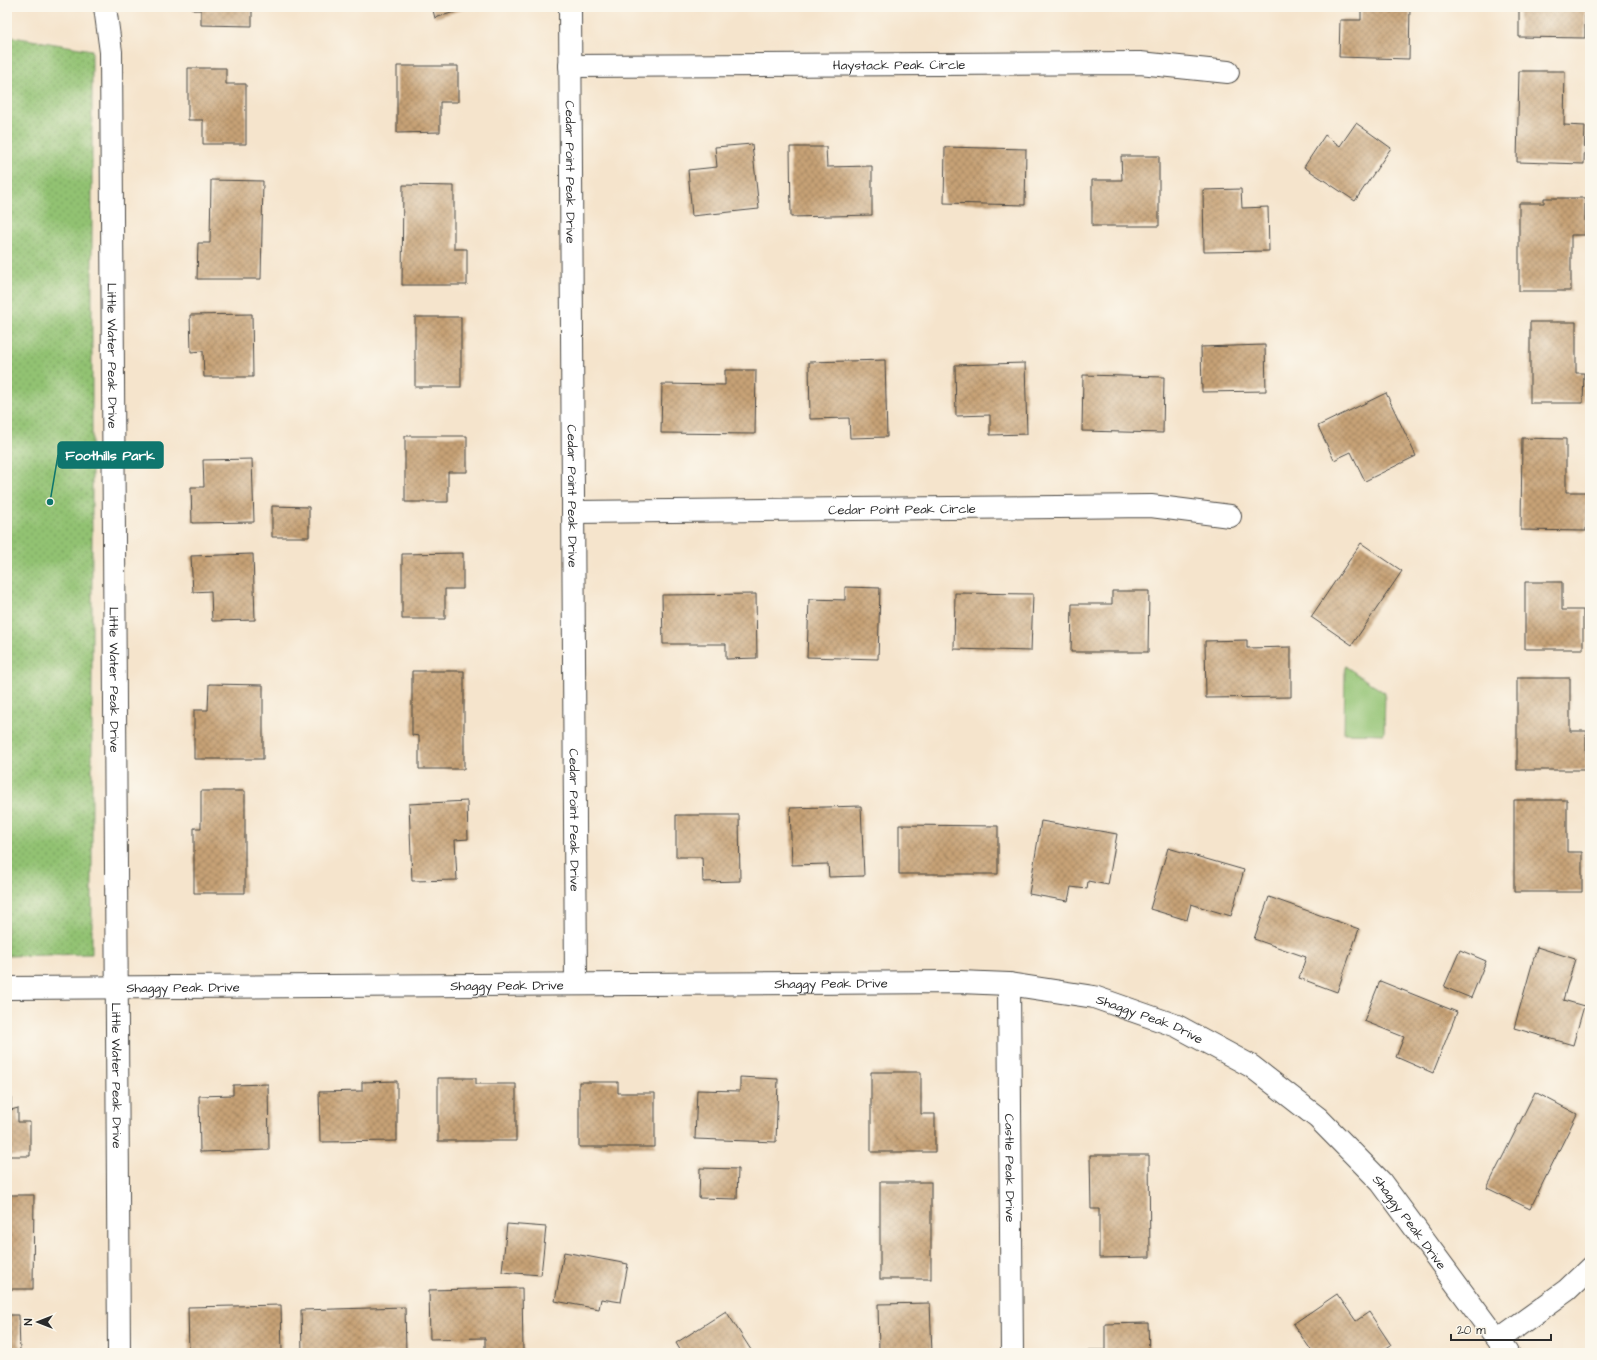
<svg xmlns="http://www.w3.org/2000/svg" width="1597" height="1360" viewBox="0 0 1597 1360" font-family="'Architects Daughter',sans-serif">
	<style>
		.park { fill: url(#park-dots); stroke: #5e764e }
		.garden { fill: #92c272; stroke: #5e764e }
		.building { fill: url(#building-cross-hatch) }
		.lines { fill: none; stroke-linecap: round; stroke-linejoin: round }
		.street-casing { stroke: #494743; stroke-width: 24 }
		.street { stroke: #fff; stroke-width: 22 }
		.labels { text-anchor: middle; stroke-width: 3; stroke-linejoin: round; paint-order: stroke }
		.street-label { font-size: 13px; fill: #2b2b2b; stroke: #fbf7ec }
		.leader { fill: none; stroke: #0f766e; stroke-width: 1.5 }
		.callout-dot { fill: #0f766e; stroke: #fbf7ec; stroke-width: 1.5 }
		.callout { fill: #0f766e; stroke: #0f766e; stroke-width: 1.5 }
		.callout-label { font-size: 14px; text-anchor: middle; font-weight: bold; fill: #fff }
	</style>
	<defs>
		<pattern id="park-dots" width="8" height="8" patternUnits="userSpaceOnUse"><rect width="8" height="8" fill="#92c272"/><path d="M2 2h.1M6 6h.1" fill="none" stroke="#779e5e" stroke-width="1.8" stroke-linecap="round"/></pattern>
		<pattern id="building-cross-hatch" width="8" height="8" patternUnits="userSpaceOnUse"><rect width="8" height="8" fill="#c7a276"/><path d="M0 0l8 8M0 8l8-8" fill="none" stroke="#a28461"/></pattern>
	</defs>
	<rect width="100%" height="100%" fill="#fbf7ec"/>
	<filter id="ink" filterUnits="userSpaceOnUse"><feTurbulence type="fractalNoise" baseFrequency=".025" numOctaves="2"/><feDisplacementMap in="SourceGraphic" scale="8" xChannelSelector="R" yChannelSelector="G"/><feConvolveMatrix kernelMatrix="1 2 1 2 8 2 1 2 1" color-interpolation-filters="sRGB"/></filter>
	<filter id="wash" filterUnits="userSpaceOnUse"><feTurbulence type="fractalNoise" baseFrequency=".012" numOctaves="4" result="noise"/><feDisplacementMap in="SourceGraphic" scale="16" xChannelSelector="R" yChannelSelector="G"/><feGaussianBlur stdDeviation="0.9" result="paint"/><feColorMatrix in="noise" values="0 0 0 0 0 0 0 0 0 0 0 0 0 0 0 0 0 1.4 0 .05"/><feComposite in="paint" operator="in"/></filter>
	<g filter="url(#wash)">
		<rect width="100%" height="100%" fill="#f5e4cc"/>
		<path class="park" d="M7 36 92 50V954L7 956Z"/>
		<path class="garden" d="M1345 666 1385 693 1384 734 1344 733Z"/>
		<g id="blocks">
			<g class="building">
				<path d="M193 7H252V26L201 25V10H193Z"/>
				<path d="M432 7H471L435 18Z"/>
				<path d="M1361 7H1410L1409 59 1339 57 1340 20H1361Z"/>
				<path d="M1519 7H1585V38L1519 37Z"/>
				<path d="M397 66H458V102H440V132L397 133Z"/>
				<path d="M188 68H226V84H246V144H203V120H188Z"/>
				<path d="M1519 71H1565L1564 125 1585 126 1584 164 1517 162Z"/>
				<path d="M1356 123 1391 148 1355 201 1304 167 1325 135 1340 146Z"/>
				<path d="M752 144 759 209 692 216 688 170 717 167 715 147Z"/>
				<path d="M790 147H826L827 167 872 166V215L791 217Z"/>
				<path d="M945 147 1026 149 1025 205 944 203Z"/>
				<path d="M1121 156H1159V226H1092V180H1122Z"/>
				<path d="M211 180 263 181 261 279H197L198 243H210Z"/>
				<path d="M403 185 454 186V249H467V285H402Z"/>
				<path d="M1241 189 1242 208 1268 207 1269 251 1204 252 1203 190Z"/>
				<path d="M1544 198H1585V235H1571V291H1519V203H1544Z"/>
				<path d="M252 314 253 377H204L203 351 191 352 190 315Z"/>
				<rect x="415" y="317" width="46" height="70"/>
				<path d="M1530 322H1576V373H1584L1583 403H1530Z"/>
				<path d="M1265 345 1266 391 1202 392 1201 347Z"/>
				<path d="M885 360 887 437 850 438 849 418 810 419 809 362Z"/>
				<path d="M1025 363 1027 434 990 435V415L956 416 955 365Z"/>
				<path d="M725 370H756L755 434 661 433 662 384 725 385Z"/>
				<path d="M1083 375 1164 377 1163 433 1082 431Z"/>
				<path d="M1386 393 1416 456 1365 481 1351 452 1334 460 1318 426Z"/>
				<path d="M405 436H467V472H448V502H405Z"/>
				<path d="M1522 438 1566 439V492H1587L1586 531 1521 530Z"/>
				<path d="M252 459 254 522 192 523 191 487H204L203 460Z"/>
				<path d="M272 506 309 507V537H272Z"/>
				<path d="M1361 543 1402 571 1352 645 1311 617Z"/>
				<path d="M463 553V589H445V619H402V554Z"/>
				<path d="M253 554 255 620 212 621 211 591 193 592 191 556Z"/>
				<path d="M1525 582H1562V610H1583V649H1525Z"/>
				<path d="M845 587 880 588 878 659 807 657 809 599 845 600Z"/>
				<path d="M1112 591H1149L1148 652H1071L1072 604H1112Z"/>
				<path d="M955 593 1033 594 1031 651 954 649Z"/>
				<path d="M756 594 757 658 726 659V644H663L662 595Z"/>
				<path d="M1247 640V648L1291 647V697L1206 698 1205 641Z"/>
				<path d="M412 671H464V769H419V736L412 735Z"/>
				<path d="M1517 678H1570V731H1586V770H1517Z"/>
				<path d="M209 684 263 685V759H194V710H208Z"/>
				<path d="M201 791H245V893H194V828H201Z"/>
				<path d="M1514 800H1567V852H1582V892H1514Z"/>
				<path d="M467 801 468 839 455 840 457 880 412 881 409 804Z"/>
				<path d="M861 806 864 876 829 877 828 864 792 865 790 808Z"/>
				<path d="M676 815H739L740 881 703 882 702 857H676Z"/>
				<path d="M1041 821 1117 834 1108 885 1088 881 1087 889 1071 887 1068 901 1029 894Z"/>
				<path d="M899 825 998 826V874H899Z"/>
				<path d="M1168 848 1244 870 1231 916 1191 904 1187 920 1150 909Z"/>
				<path d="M1269 897 1359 929 1337 992 1299 978 1306 957 1254 939Z"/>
				<path d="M1537 947 1575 959 1563 1000 1584 1006 1573 1045 1514 1028Z"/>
				<path d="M1460 950 1486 961 1471 998 1444 987Z"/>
				<path d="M1380 981 1457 1012 1433 1073 1396 1057 1404 1037 1364 1021Z"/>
				<path d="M871 1072H921V1114H935V1152H871Z"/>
				<path d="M740 1077 778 1079 776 1142 695 1139 697 1090 740 1091Z"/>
				<path d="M438 1078H476V1084H516V1141H438Z"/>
				<path d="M397 1081V1141L320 1142 319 1092 362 1091V1082Z"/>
				<path d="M579 1082H618V1093H655V1147H579Z"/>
				<path d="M268 1084 269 1150 200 1152 199 1096 233 1095V1085Z"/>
				<path d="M7 1090H11V1110L18 1108V1122H30V1156H7Z"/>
				<path d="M1535 1092 1577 1114 1530 1209 1487 1188Z"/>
				<path d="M1090 1155H1149L1150 1257 1099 1258V1209H1091Z"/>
				<path d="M700 1168 738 1169 737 1199 699 1198Z"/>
				<rect x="880" y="1182" width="51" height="97"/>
				<path d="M7 1195H34L33 1289H7Z"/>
				<path d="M507 1224 546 1227 541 1275 502 1272Z"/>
				<path d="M564 1252 628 1264 621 1302 601 1299 599 1309 555 1301Z"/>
				<path d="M522 1288 523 1351 485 1352V1338L430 1339 429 1290Z"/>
				<path d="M1337 1294 1356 1321 1369 1312 1391 1345 1379 1353H1313L1293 1324Z"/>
				<path d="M930 1303 932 1353H879L878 1304Z"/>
				<path d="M281 1305 282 1353H189L188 1307Z"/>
				<path d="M405 1307 406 1352 302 1353 301 1310Z"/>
				<path d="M726 1311 753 1353H682L676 1343Z"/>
				<path d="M7 1315H19L20 1353H7Z"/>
				<path d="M1148 1323 1149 1353H1089V1350H1105V1324Z"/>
			</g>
		</g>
	</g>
	<g filter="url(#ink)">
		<use href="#blocks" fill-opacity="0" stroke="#494743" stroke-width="1"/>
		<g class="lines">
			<defs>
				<g id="street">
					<path id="s1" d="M105 7 111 52 119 1353"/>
					<path id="s2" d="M570 7 576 984"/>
					<path id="s3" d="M570 66 1140 63 1228 72"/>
					<path id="s4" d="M573 512 1151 506 1230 516"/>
					<path id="s5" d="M1009 984 1012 1353"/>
					<path id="s6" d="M7 988 959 982 1009 984 1094 997 1177 1026 1251 1066 1318 1118 1381 1182 1507 1353"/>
					<path d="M1498 1340 1567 1290 1590 1268"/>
				</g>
			</defs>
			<use href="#street" class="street-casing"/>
			<use href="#street" class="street"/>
		</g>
	</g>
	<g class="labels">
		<g class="street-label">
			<text dy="5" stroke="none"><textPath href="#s3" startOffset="329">Haystack Peak Circle</textPath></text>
			<text dy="5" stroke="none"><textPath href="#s2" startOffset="165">Cedar Point Peak Drive</textPath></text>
			<text dy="5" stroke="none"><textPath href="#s1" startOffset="349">Little Water Peak Drive</textPath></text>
			<text dy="5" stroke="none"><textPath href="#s2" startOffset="489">Cedar Point Peak Drive</textPath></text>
			<text dy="5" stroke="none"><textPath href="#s4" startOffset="329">Cedar Point Peak Circle</textPath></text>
			<text dy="5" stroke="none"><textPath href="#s1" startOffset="673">Little Water Peak Drive</textPath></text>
			<text dy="5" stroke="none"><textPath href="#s2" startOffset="813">Cedar Point Peak Drive</textPath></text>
			<text dy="5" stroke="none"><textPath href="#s6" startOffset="824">Shaggy Peak Drive</textPath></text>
			<text dy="5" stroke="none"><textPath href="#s6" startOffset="500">Shaggy Peak Drive</textPath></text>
			<text dy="5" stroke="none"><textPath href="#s6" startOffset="176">Shaggy Peak Drive</textPath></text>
			<text dy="5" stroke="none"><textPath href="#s6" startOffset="1148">Shaggy Peak Drive</textPath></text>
			<text dy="5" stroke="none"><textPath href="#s1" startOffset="1069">Little Water Peak Drive</textPath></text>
			<text dy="5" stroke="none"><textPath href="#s5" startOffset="184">Castle Peak Drive</textPath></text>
			<text dy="5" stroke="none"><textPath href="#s6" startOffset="1484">Shaggy Peak Drive</textPath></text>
		</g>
	</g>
	<path class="leader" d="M50 502L58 455"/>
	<circle class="callout-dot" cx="50" cy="502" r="4"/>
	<rect class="callout" x="58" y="442" width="105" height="26" rx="4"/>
	<g class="callout-label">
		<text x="110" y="460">Foothills Park</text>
	</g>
	<rect width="1597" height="1360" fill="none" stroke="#fbf7ec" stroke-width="24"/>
	<g transform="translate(38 1322) rotate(270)" stroke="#fbf7ec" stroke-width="3" paint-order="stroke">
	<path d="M0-3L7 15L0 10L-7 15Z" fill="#2b2b2b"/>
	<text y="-6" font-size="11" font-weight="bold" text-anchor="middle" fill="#2b2b2b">N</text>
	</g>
	<path d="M1451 1334v6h100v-6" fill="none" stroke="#2b2b2b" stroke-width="2"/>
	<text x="1457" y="1334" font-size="12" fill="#2b2b2b" stroke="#fbf7ec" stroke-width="3" paint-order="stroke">20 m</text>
</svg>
